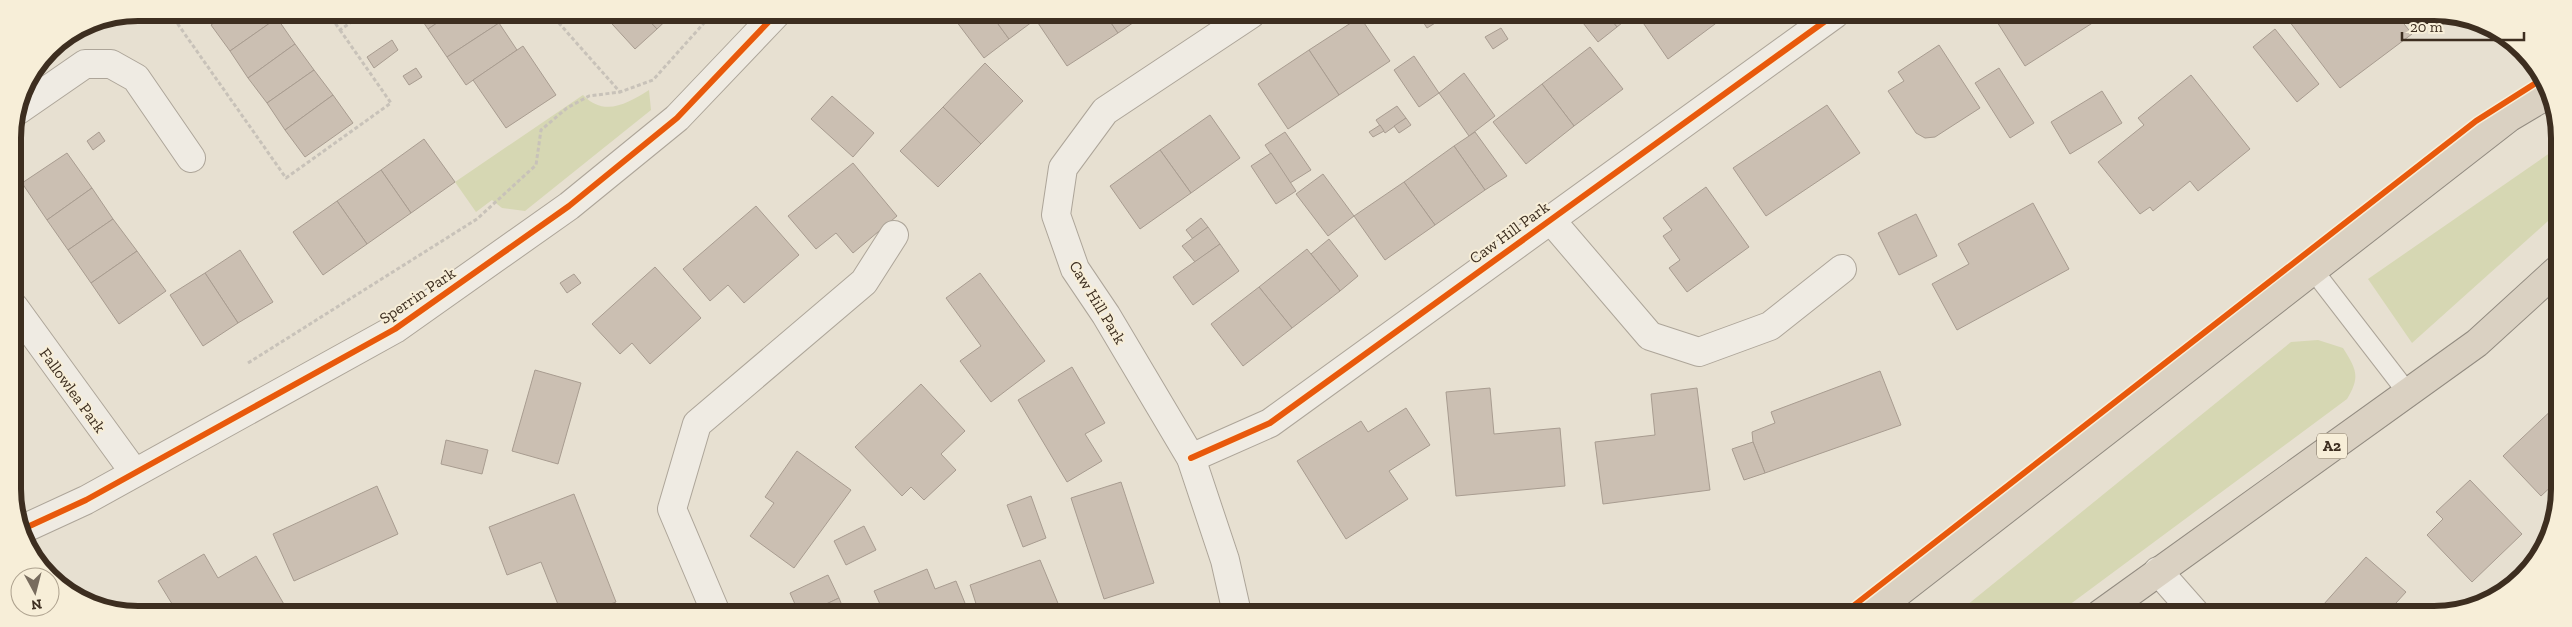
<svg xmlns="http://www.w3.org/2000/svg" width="2572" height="627" viewBox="0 0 2572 627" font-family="'Zilla Slab',serif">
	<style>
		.green { fill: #d6d7b3 }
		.building { fill: #cbbfb2; stroke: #a89c90 }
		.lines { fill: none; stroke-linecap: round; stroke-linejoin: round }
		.lane-casing { stroke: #ada599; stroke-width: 21 }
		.street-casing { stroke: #ada599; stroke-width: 30 }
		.highway-casing { stroke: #928b80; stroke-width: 30 }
		.path { stroke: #c8c2b9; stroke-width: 3; stroke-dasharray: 4 2.5; stroke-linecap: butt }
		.lane { stroke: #efebe3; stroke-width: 19 }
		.street { stroke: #efebe3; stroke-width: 28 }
		.highway { stroke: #dad1c2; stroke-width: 28 }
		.cycleway-casing { stroke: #f7eed8; stroke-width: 9 }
		.cycleway { stroke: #e8590c; stroke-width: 6 }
		.labels { text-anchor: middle; stroke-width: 4; stroke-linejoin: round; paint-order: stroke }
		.shield { fill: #f7eed8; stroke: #756857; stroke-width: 1 }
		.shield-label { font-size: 15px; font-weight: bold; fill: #3d2e20 }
		.street-label { font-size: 16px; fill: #3d2e20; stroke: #f7eed8 }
		.rim { fill: none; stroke: #3d2e20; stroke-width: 6 }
	</style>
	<rect width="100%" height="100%" fill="#e7e0d1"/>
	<g class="green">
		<path d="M649 90 651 110 525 211 502 208 492 200 476 212 455 182 583 95C604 117 627 104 649 90Z"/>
		<path d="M2557 148V213L2412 343 2368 279Z"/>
		<path d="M2318 340 2343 348C2356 369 2361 376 2347 399L2057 614H1956L2291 342Z"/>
	</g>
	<g class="building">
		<path d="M228 13H273L277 18 230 51 211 25Z"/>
		<path d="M417 13H452L428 29Z"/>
		<path d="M452 13H492L499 23 447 57 428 29Z"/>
		<path d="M602 13H642L657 29 635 49Z"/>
		<path d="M642 13H674L657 29Z"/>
		<path d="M950 13H990L1009 39 984 58Z"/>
		<path d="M990 13H1031L1036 19 1009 39Z"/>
		<path d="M1051 13 1105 14 1118 33 1067 66 1038 23Z"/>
		<path d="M1105 14H1146L1118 33Z"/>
		<path d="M1418 14H1450L1427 28Z"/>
		<path d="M1576 14H1607L1617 27 1598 42Z"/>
		<path d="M1607 14H1633L1617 27Z"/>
		<path d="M1637 14H1713L1719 21 1668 59Z"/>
		<path d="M1713 14H1729L1719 21Z"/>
		<path d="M1992 14 2105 15 2025 66Z"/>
		<path d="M2289 15H2397L2412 34 2340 88 2286 17Z"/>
		<path d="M1360 17 1390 61 1339 95 1309 50Z"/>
		<path d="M277 18 295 44 248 78 230 51Z"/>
		<path d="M499 23 517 50 466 85 447 57Z"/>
		<path d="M1501 28 1508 39 1493 49 1485 37Z"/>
		<path d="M2275 29 2319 84 2297 102 2253 47Z"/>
		<path d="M392 40 398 50 374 68 367 57Z"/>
		<path d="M295 44 314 70 267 103 248 78Z"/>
		<path d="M1939 45 1980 108 1935 137 1925 138 1916 133 1888 91 1904 81 1898 72Z"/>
		<path d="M523 46 556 95 506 128 473 80Z"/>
		<path d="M1590 47 1623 89 1574 126 1542 84Z"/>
		<path d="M1309 50 1339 95 1288 129 1258 84Z"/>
		<path d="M1414 56 1439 93 1419 107 1394 70Z"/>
		<path d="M985 63 1023 101 981 144 943 107Z"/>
		<path d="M416 68 422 77 409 85 403 76Z"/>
		<path d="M1999 68 2034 123 2010 138 1975 83Z"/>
		<path d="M314 70 333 95 285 130 267 103Z"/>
		<path d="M1464 73 1495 116 1469 136 1439 93Z"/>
		<path d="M2191 75 2250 149 2198 191 2190 181 2153 211 2150 207 2140 214 2098 162 2144 125 2138 118Z"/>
		<path d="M1542 84 1574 126 1526 164 1493 122Z"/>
		<path d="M2102 91 2122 123 2070 154 2051 122Z"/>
		<path d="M333 95 353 123 305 157 285 130Z"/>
		<path d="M832 96 874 133 853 157 811 119Z"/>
		<path d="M1827 105 1860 153 1766 216 1733 168Z"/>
		<path d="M1397 106 1406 118 1385 133 1376 120Z"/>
		<path d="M943 107 981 144 938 187 900 151Z"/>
		<path d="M1210 115 1240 158 1191 193 1160 150Z"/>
		<path d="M1406 118 1411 125 1399 133 1394 126Z"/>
		<path d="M1380 125 1384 131 1373 137 1369 132Z"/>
		<path d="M99 132 105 141 93 150 87 141Z"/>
		<path d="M1285 132 1311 170 1290 183 1265 145Z"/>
		<path d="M1475 132 1507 176 1485 190 1454 146Z"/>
		<path d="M424 139 455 182 411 213 381 170Z"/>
		<path d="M1454 146 1485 190 1435 225 1404 182Z"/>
		<path d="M1160 150 1191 193 1140 229 1110 186Z"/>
		<path d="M67 153 92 188 47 220 22 183Z"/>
		<path d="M1271 153 1296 191 1276 204 1251 166Z"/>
		<path d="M853 163 897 216 853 253 836 233 816 249 788 216Z"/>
		<path d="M381 170 411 213 367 244 337 201Z"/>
		<path d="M1323 174 1354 216 1328 236 1296 194Z"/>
		<path d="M1404 182 1435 225 1385 260 1354 216Z"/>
		<path d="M1706 187 1749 247 1687 292 1669 268 1680 260 1663 236 1672 230 1663 218Z"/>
		<path d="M92 188 113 219 68 250 47 220Z"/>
		<path d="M337 201 367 244 323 275 293 232Z"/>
		<path d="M2033 203 2069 269 1957 330 1932 284 1969 264 1958 244Z"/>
		<path d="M756 206 799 255 744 303 728 285 710 301 683 269Z"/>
		<path d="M1916 214 1937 256 1899 275 1878 233Z"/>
		<path d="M1201 218 1208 227 1193 239 1186 230Z"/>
		<path d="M113 219 137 251 91 283 68 250Z"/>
		<path d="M1208 227 1220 244 1195 262 1182 246Z"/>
		<path d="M1329 239 1358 276 1340 291 1311 254Z"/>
		<path d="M1220 244 1239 271 1193 305 1173 277Z"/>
		<path d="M1307 249 1340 291 1292 328 1259 287Z"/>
		<path d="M240 250 273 302 238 323 205 273Z"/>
		<path d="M137 251 166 291 119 324 91 283Z"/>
		<path d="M655 267 701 318 650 364 632 343 620 354 592 324Z"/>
		<path d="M205 273 238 323 203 346 170 295Z"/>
		<path d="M980 273 1045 361 991 402 960 361 981 346 946 298Z"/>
		<path d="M574 274 581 283 567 293 560 283Z"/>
		<path d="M1259 287 1292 328 1243 366 1211 324Z"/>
		<path d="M1072 367 1105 423 1085 434 1102 461 1067 482 1018 400Z"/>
		<path d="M535 370 581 383 558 464 512 451Z"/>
		<path d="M1880 371 1901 425 1765 473 1753 442 1752 432 1775 423 1771 412Z"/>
		<path d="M921 384 965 431 941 454 956 470 924 500 911 487 902 496 855 447Z"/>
		<path d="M1490 388 1494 434 1560 428 1565 486 1456 496 1446 392Z"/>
		<path d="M1697 388 1710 490 1603 504 1595 442 1655 435 1651 394Z"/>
		<path d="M2557 405V481L2541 496 2503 456Z"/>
		<path d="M1406 408 1430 445 1389 471 1408 499 1346 539 1297 461 1361 421 1368 432Z"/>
		<path d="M446 440 488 450 482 474 441 464Z"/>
		<path d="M1753 442 1765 473 1744 480 1732 449Z"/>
		<path d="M797 451 851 490 794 568 750 536 774 503 765 497Z"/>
		<path d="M2470 480 2522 534 2472 582 2427 535 2443 519 2436 512Z"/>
		<path d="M1121 482 1154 583 1104 599 1071 498Z"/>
		<path d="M377 486 398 534 294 581 273 534Z"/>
		<path d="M574 494 616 602 589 612H561L541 562 507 575 489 527Z"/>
		<path d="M1031 496 1046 538 1023 547 1007 505Z"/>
		<path d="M864 526 876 550 846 565 834 541Z"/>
		<path d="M204 554 218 578 256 556 285 606 275 612H177L158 581Z"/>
		<path d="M2366 557 2406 592 2386 614H2315Z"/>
		<path d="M1040 560 1062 613H979L970 585Z"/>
		<path d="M927 569 935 589 956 581 969 613H884L874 591Z"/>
		<path d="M828 575 839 598 807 613H799L790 593Z"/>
		<path d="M839 598 845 613H807Z"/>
	</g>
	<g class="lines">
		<defs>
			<path id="lane" d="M2313 270 2407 392"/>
			<g id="street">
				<path d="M17 111 85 64H111L136 78 191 158"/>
				<path d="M1550 219 1650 336 1699 352 1770 326 1842 269"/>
				<path d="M14 307 134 472"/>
				<path d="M1191 458 1270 423 1835 14"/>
				<path d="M23 529 86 500 395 329 569 206 677 118 777 13"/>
				<path d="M2158 571 2196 614"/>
				<path d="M716 613 672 509 697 424 864 282 894 235"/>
				<path d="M1237 613 1225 560 1191 458 1106 315 1075 269 1056 215 1063 168 1105 111 1251 14"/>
			</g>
			<g id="highway">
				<path d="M1871 614 2510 117 2547 95"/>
				<path d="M2100 614 2477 343 2557 270"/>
			</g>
		</defs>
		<use href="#lane" class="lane-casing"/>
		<use href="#street" class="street-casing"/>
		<use href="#highway" class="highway-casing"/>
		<g class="path">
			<path d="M170 13 286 178 391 103 340 30"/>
			<path d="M328 13 340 30 364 13"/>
			<path d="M550 13 620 92 653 80 713 13"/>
			<path d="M248 363 477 219 536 165 541 130 567 108 589 96 620 92"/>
		</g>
		<use href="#lane" class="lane"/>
		<use href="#street" class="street"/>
		<use href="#highway" class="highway"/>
		<defs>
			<g id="cycleway">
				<path d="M1191 458 1270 423 1835 14"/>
				<path d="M23 529 86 500 395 329 569 206 677 118 777 13"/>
				<path d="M1843 614 2476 121 2539 81"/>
			</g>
		</defs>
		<use href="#cycleway" class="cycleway-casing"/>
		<use href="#cycleway" class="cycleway"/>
	</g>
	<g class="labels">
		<rect class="shield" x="2317" y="433.5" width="30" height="25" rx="4"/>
		<g class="shield-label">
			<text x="2332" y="451">A2</text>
		</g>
		<g class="street-label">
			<text transform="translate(1509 232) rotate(-36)" y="6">Caw Hill Park</text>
			<text transform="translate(417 295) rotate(-34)" y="6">Sperrin Park</text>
			<text transform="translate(1098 302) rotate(59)" y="6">Caw Hill Park</text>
			<text transform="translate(73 390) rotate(54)" y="6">Fallowlea Park</text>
		</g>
	</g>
	<path d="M0 0H2572V627H0ZM138 21H2434A117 117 0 0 1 2551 138V489A117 117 0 0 1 2434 606H138A117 117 0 0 1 21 489V138A117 117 0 0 1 138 21Z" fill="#f7eed8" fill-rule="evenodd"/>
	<path class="rim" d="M138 21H2434A117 117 0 0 1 2551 138V489A117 117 0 0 1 2434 606H138A117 117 0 0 1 21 489V138A117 117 0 0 1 138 21Z"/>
	<g transform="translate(35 592) rotate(173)"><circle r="24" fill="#f7eed8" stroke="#ada18e"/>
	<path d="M0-4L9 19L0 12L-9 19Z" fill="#786c5e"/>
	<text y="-8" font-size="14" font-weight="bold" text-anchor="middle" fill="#3d2e20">N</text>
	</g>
	<path d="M2402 32v8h122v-8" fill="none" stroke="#3d2e20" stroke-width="2.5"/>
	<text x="2410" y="32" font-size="15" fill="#3d2e20" stroke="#f7eed8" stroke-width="4" paint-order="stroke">20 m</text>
</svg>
